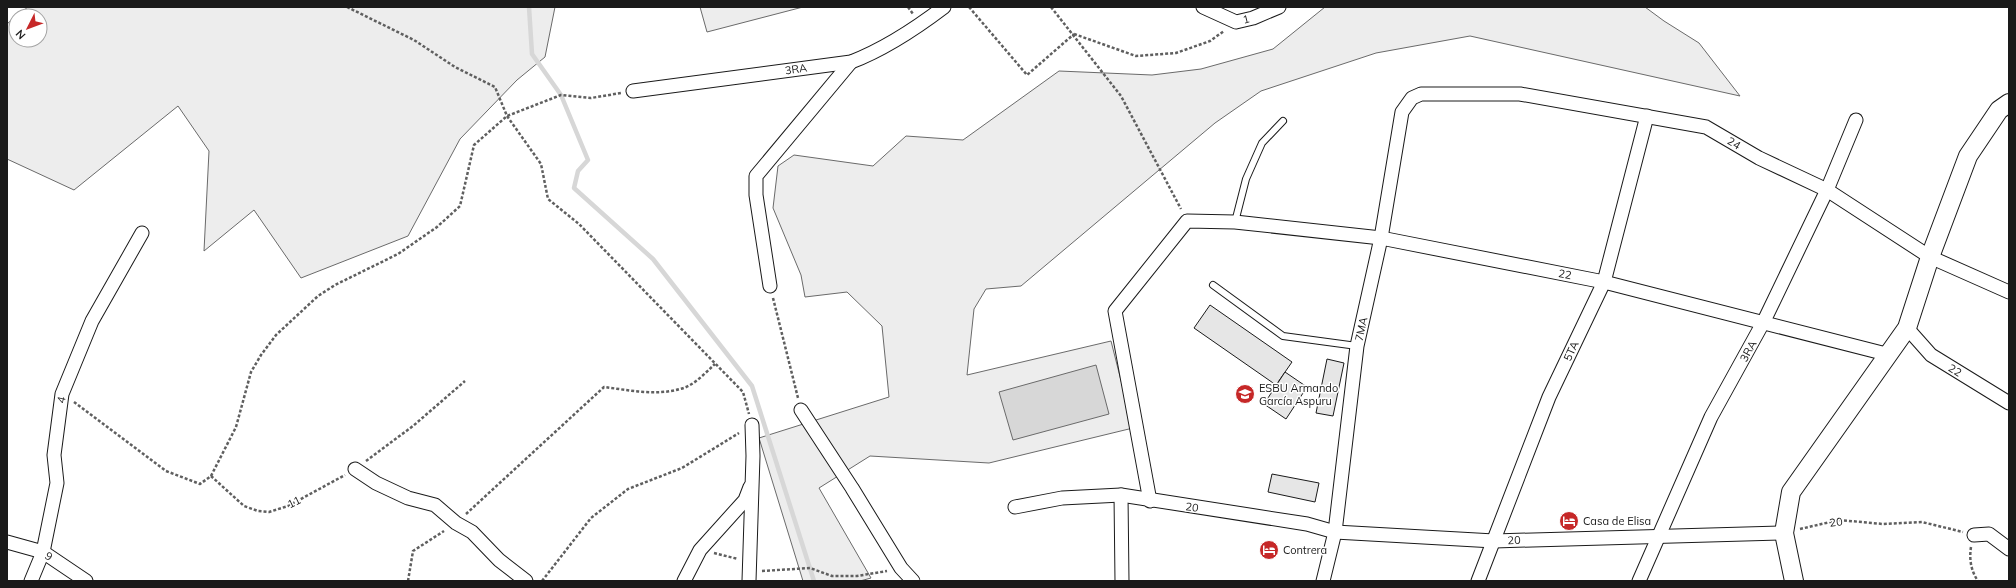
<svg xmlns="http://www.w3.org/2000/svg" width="2016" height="588" viewBox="0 0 2016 588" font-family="Mulish,sans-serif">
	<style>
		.built { fill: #ededed; stroke: #6a6a6a }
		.water { fill: #d7d7d7; stroke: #6a6a6a }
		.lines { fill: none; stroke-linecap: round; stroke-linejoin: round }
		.stream { stroke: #d7d7d7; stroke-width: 4.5 }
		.building { fill: #e6e6e6; stroke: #1a1a1a }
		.lane-casing { stroke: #1a1a1a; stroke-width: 8 }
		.street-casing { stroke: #1a1a1a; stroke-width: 15 }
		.secondary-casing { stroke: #1a1a1a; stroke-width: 20 }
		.path { stroke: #5f5f5f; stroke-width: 2.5; stroke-dasharray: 3 2; stroke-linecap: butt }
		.lane { stroke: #fff; stroke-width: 6 }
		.street { stroke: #fff; stroke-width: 13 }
		.secondary { stroke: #fff; stroke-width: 18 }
		.labels { text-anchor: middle; stroke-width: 3; stroke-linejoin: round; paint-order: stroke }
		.street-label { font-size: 11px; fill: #1a1a1a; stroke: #fff }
		.poi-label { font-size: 11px; fill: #1a1a1a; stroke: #fff; text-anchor: start }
	</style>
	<rect width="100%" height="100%" fill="#fff"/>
	<g class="built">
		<path d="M28 7H555L545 57 517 80 460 139 408 236 301 278 254 210 204 251 209 151 178 106 74 190 7 159V24L16 16V40H40V16H16Z"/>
		<path d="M700 7H803L707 32Z"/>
		<path d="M1325 7H1645L1664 21 1699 43 1740 96 1470 36 1376 53 1261 91 1215 123 1021 286 986 289 974 309 967 375 1111 341 1133 428 989 463 870 456 819 488 871 578 860 581H803L759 438 889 397 882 326 847 292 805 297 801 275 773 208 778 166 794 155 873 166 906 136 963 140 1059 71 1152 75 1201 69 1273 49Z"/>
	</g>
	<path class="water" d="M1096 365 1109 414 1013 440 999 392Z"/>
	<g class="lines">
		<path class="stream" d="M529 7 532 54 561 95 588 160 578 171 574 188 653 259 752 386 814 581"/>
	</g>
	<g class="building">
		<path d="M1210 305 1292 362 1276 385 1194 328Z"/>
		<path d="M1327 359 1344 363 1333 416 1316 413Z"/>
		<path d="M1285 372 1307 387 1286 419 1264 404Z"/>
		<path d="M1272 474 1319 483 1315 502 1268 492Z"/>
	</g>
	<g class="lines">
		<defs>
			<g id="lane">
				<path d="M1235 222 1246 179 1262 143 1283 121"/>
				<path d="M1213 285 1283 336 1357 346"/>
			</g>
			<g id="street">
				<path d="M1203 7 1236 22 1253 18 1279 7"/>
				<path d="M633 91 851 62C885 49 915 29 944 7"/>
				<path d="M770 286 756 195V176L851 62"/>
				<path d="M1907 328 1931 355 2009 403"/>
				<path d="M801 410 852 488 901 568 913 581"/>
				<path d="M355 469 376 483 408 498 435 505 456 523 472 532 499 560 526 581"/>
				<path d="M1121 495 1122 581"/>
				<path d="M1150 501 1115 311 1187 221 1235 222 1381 238 1604 282 1890 355"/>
				<path d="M1015 507 1062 498 1121 495 1307 524 1335 532 1494 541 1784 533"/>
				<path d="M1974 535 1989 534 2009 549"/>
				<path d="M7 542 43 552 86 581"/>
				<path d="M31 581 43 552 57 483 54 455 62 394 92 321 142 233"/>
				<path d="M684 581 700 550 745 500 750 487"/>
				<path d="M749 581 753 456 752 425"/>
				<path d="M1323 581 1335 532 1357 346 1381 238 1402 112 1412 98 1421 94H1520L1706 127 1759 158 1827 190 1930 257 2009 292"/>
				<path d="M1478 581 1549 397 1604 282 1647 116"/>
				<path d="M1639 581 1711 417 1764 321 1827 190 1856 120"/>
			</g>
			<path id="secondary" d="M1794 581 1784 533 1791 492 1907 328 1930 257 1968 156 1999 110 2009 103"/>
		</defs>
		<use href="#lane" class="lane-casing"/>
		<use href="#street" class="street-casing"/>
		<use href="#secondary" class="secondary-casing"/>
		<g class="path">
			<path d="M347 7 414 40 455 67 495 87 507 116 541 164 548 199 579 224 743 392 749 414"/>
			<path d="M908 7 913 14"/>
			<path d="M969 7 1027 75 1074 34"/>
			<path d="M1051 7 1121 96 1181 209"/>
			<path d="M1074 34 1136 56 1176 53 1210 41 1224 31"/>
			<path d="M773 298 798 398"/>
			<path d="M74 402 166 471 200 484 211 476 244 506 258 511 269 512 288 506 345 475"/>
			<path d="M366 461 413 426 465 381"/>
			<path d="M211 476 236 427 251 372 261 355 276 335 318 296 335 285 398 254 437 227 460 206 474 145 507 116 561 95 591 98 621 93"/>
			<path d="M466 514 604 387C628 390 656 396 680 389 694 386 705 373 715 364"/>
			<path d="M1800 529 1839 520 1883 524 1922 522 1963 532"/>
			<path d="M1971 547C1969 559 1971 571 1978 581"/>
			<path d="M714 553 738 559"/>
			<path d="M762 571 810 568 832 576H857L887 571"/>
			<path d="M408 581 413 551 444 531"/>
			<path d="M542 581 591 518 628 489 682 468 739 433"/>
		</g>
		<use href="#lane" class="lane"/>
		<use href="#street" class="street"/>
		<use href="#secondary" class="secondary"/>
	</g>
	<defs>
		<symbol id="school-disc" viewBox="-11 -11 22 22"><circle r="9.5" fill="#c62828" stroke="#fff"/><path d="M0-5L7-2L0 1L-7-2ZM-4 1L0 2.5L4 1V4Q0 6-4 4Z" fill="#fff"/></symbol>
		<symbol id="hotel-disc" viewBox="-11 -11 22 22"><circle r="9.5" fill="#c62828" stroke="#fff"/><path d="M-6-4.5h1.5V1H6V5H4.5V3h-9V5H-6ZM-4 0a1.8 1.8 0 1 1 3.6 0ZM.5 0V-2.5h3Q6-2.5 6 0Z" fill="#fff"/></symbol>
	</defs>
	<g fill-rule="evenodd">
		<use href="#school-disc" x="1234" y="383" width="22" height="22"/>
		<use href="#hotel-disc" x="1558" y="510" width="22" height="22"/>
		<use href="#hotel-disc" x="1258" y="539" width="22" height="22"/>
	</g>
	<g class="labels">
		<g class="street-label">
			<text transform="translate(1246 19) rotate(-14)" y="4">1</text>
			<text transform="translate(796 69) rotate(-8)" y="4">3RA</text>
			<text transform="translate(1734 143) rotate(31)" y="4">24</text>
			<text transform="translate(1565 274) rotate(11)" y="4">22</text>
			<text transform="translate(1361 329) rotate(-78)" y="4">7MA</text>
			<text transform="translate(1571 351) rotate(-65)" y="4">5TA</text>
			<text transform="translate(1748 351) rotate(-61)" y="4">3RA</text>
			<text transform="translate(1955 370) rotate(32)" y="4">22</text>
			<text transform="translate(61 400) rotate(-77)" y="4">4</text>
			<text transform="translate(294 502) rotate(-26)" y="4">11</text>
			<text transform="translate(1192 507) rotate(8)" y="4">20</text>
			<text transform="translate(1836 522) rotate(-6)" y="4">20</text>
			<text transform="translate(1514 540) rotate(-2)" y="4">20</text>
			<text transform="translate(49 556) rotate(32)" y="4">9</text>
		</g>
		<g class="poi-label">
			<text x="1259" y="392">ESBU Armando<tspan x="1259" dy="13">García Aspuru</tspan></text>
			<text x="1583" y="525">Casa de Elisa</text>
			<text x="1283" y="554">Contrera</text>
		</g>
	</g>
	<rect width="2016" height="588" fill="none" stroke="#1a1a1a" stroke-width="16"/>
	<g transform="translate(28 28) rotate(228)"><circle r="19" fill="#ffffff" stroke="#a3a3a3"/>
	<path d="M0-3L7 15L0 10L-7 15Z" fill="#c62828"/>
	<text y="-6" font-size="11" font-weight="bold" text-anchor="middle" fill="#1a1a1a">N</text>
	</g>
</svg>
